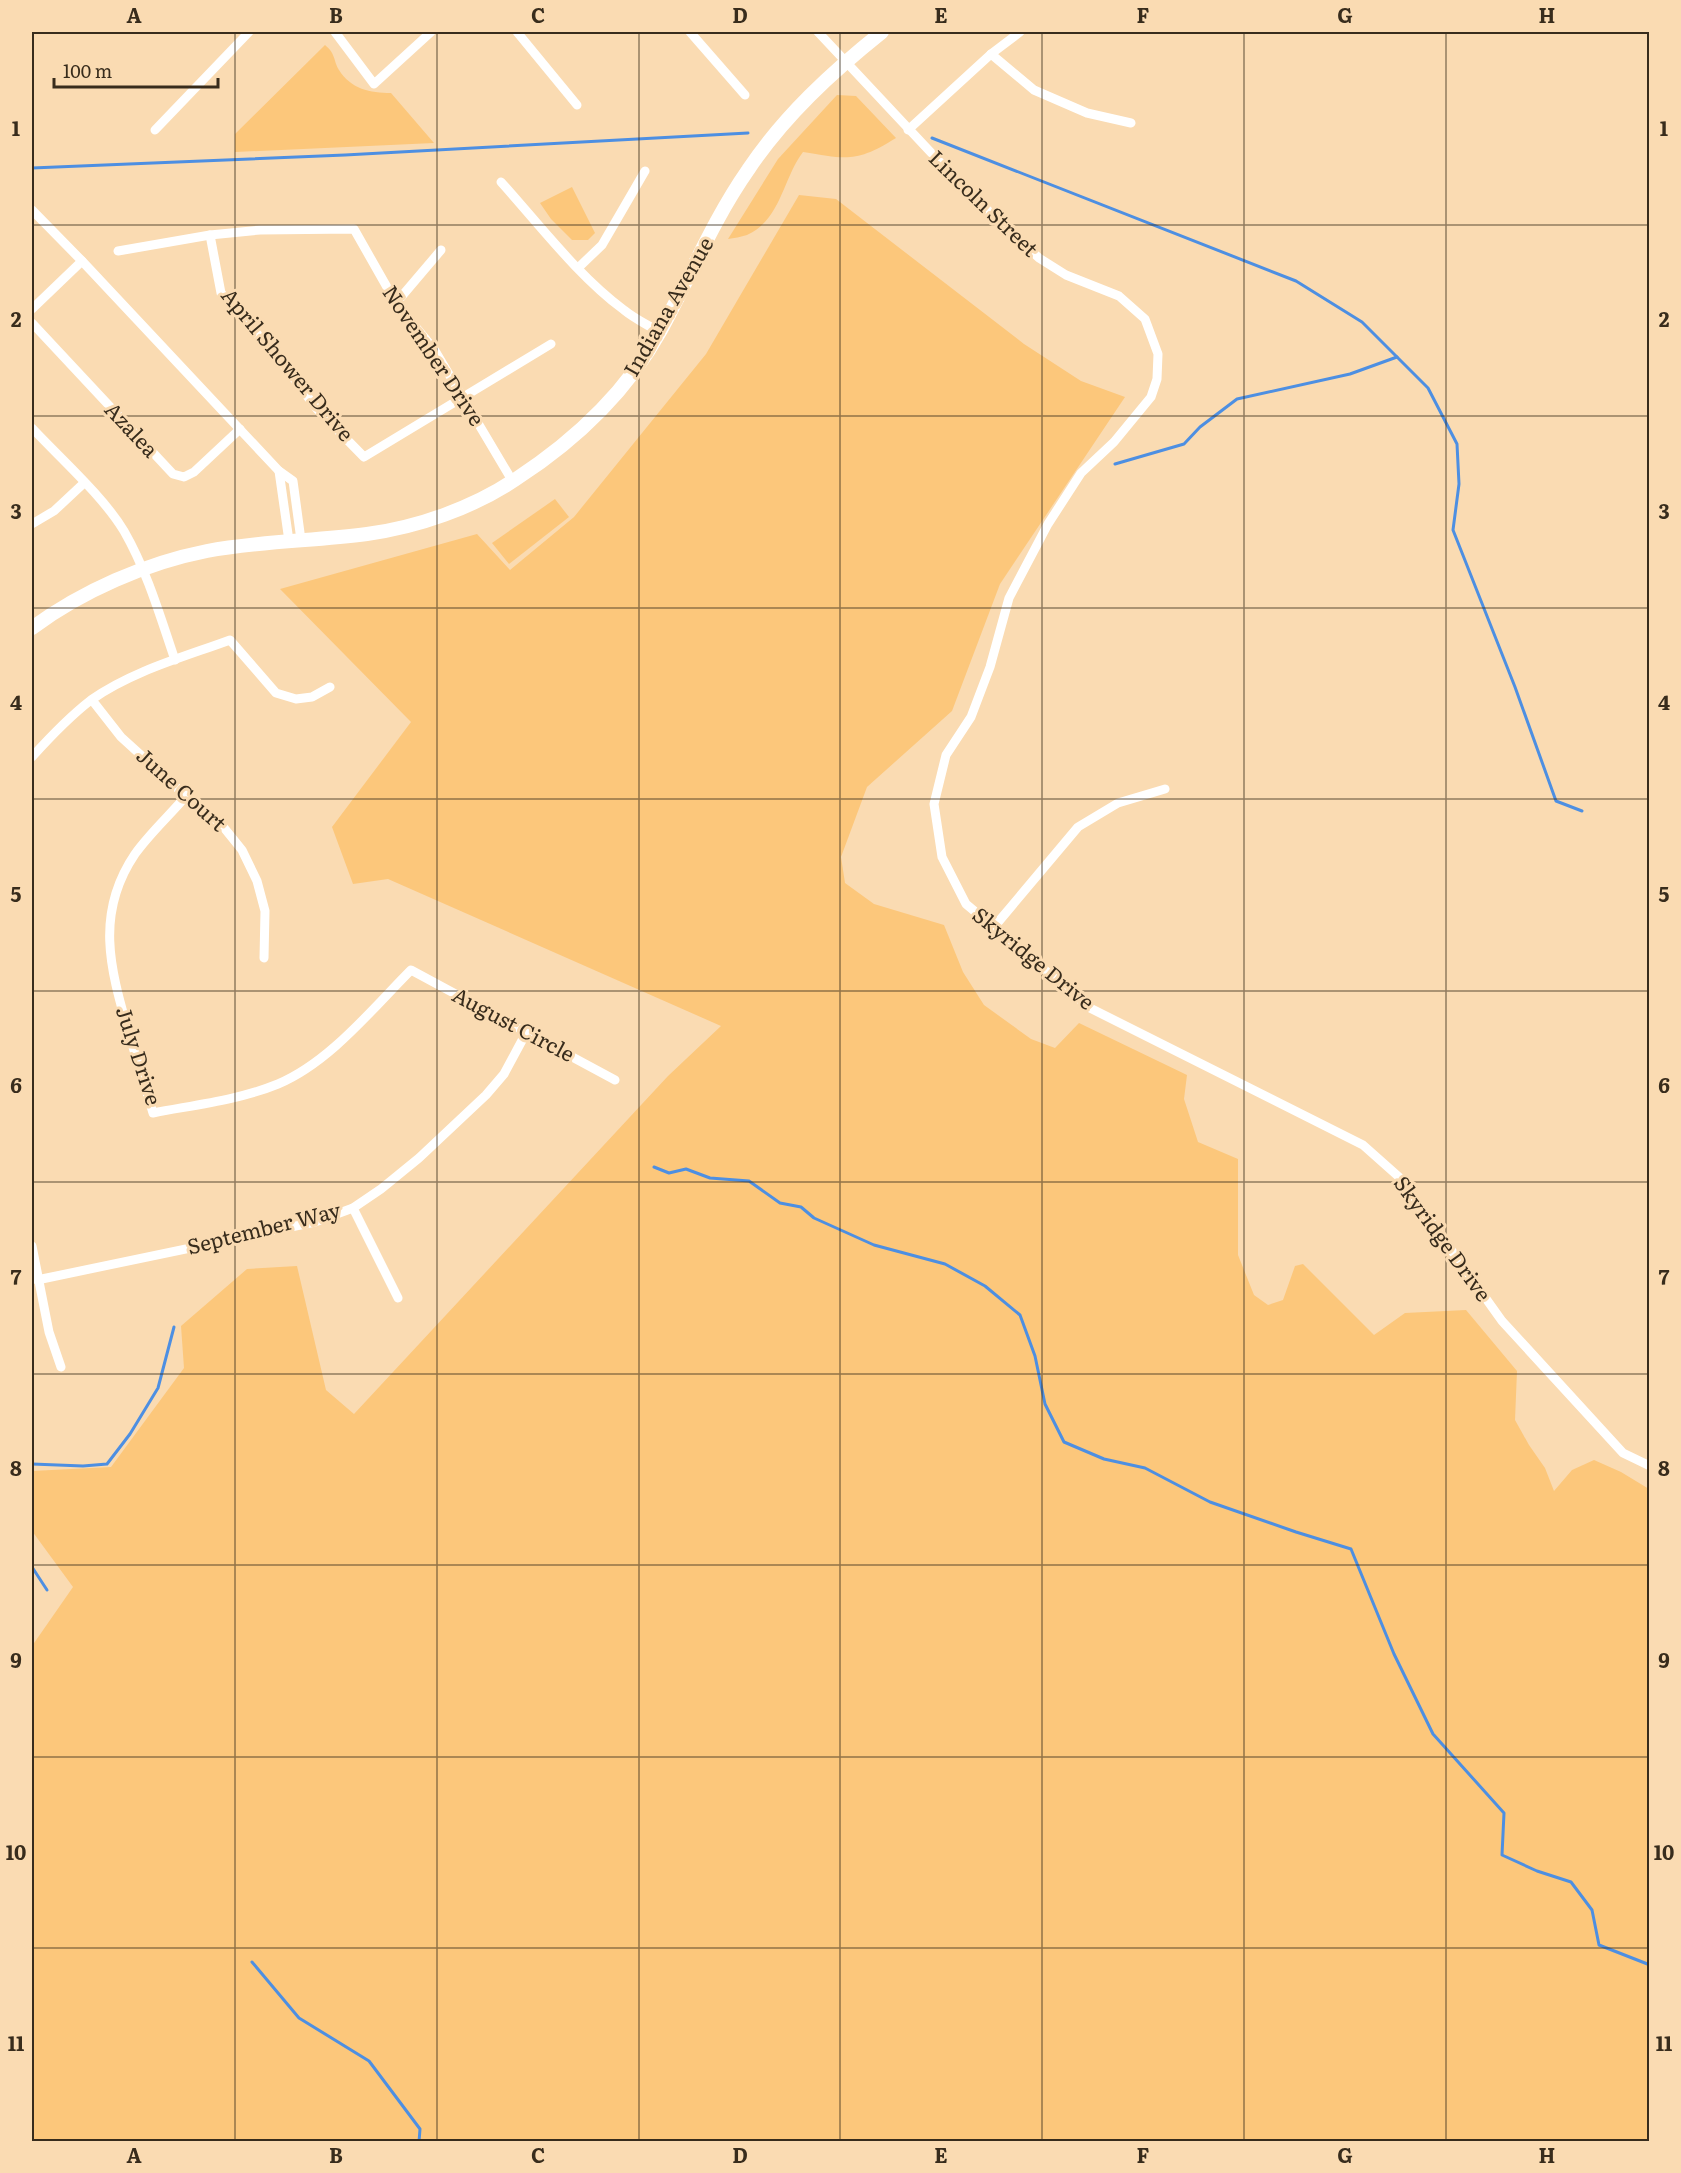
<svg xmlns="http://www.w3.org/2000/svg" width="1681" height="2173" viewBox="0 0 1681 2173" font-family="Literata,serif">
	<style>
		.green { fill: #fcc77b }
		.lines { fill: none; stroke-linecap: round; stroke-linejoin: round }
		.stream { stroke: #4d8fe2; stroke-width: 3 }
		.street { stroke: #fff; stroke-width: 9 }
		.secondary { stroke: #fff; stroke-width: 14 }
		.grid { fill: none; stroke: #382c1c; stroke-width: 1.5; stroke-opacity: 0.55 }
		.labels { text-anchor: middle; stroke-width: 6; stroke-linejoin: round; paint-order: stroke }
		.street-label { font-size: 21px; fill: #382c1c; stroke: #fadbb2 }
		.neatline { fill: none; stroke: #382c1c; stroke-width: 2 }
		.grid-label { font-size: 20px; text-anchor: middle; font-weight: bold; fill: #382c1c }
	</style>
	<rect width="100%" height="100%" fill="#fadbb2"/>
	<g class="green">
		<path d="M325 45C336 54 333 60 339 70 351 89 370 93 391 93L434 143 235 152V134Z"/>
		<path d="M837 95 856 96 896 138C856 163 847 159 803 152 783 178 781 220 747 235 741 237 734 238 728 239L778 159Z"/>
		<path d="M572 187 595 233 588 240H572L551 219 540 203Z"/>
		<path d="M799 195 836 199 1024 344 1081 381 1125 397 1000 584 952 711 867 787 841 857 845 883 874 904 944 925 963 972 984 1005 1031 1039 1055 1048 1079 1023 1187 1075 1184 1099 1198 1142 1238 1159V1255L1254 1295 1268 1305 1283 1300 1295 1266 1303 1264 1374 1335 1405 1313 1466 1310 1517 1371 1515 1420 1529 1445 1545 1468 1554 1491 1572 1470 1594 1460 1621 1472 1649 1489V2141H32V1646L73 1587 32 1531V1471L111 1467 184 1368 181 1326 247 1269 297 1266 326 1390 354 1414 668 1076 721 1026 388 879 353 884 332 827 411 722 280 589 477 534 510 570 574 517 706 354Z"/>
		<path d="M555 499 569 517 509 564 492 543Z"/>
	</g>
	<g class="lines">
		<g class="stream">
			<path d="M932 138 1296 281 1362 322 1428 388 1457 444 1459 484 1453 530 1515 687 1556 801 1582 811"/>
			<path d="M32 168 345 155 748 133"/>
			<path d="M1115 464 1184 444 1200 427 1237 399 1350 374 1397 357"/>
			<path d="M654 1167 669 1173 686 1169 710 1178 749 1181 780 1203 801 1207 814 1218 874 1245 945 1264 985 1286 1020 1315 1035 1356 1045 1404 1064 1442 1104 1459 1145 1468 1210 1502 1296 1532 1351 1549 1394 1654 1433 1734 1504 1813 1502 1855 1537 1871 1571 1882 1592 1910 1599 1945 1650 1965"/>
			<path d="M32 1464 83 1466 107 1464 130 1434 158 1388 174 1327"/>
			<path d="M32 1567 47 1590"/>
			<path d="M252 1962 299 2018 369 2061 420 2129 419 2142"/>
		</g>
		<g class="street">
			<path d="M335 32 374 84 431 32"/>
			<path d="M517 32 577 105"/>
			<path d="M690 32 745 95"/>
			<path d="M818 32 967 191 1039 258 1066 275 1119 296 1145 319 1158 354 1157 379 1151 397 1114 442 1081 473 1048 524 1009 598 990 667 971 717 946 755 934 804 942 857 966 904 1090 1008 1363 1145 1399 1177 1502 1321 1623 1453 1650 1466"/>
			<path d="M991 54 1034 90 1087 113 1131 123"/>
			<path d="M155 130 249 32"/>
			<path d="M908 130 991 54 1020 32"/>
			<path d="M501 182C539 224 578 276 624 310 635 319 648 325 659 332"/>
			<path d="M32 210 82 261 279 471 293 481 301 540"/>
			<path d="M210 235 221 293 275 354 317 409 364 457 551 344"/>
			<path d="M118 251 210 235 260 230 354 229 396 303 434 349 513 482"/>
			<path d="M578 268 602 245 645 171"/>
			<path d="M396 303 441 250"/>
			<path d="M32 309 82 261"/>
			<path d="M32 323 173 474 184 477 194 472 240 429"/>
			<path d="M32 428C60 458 103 496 124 531 147 571 160 616 175 660"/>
			<path d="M279 471 289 541"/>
			<path d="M32 524 54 511 84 483"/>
			<path d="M92 700 121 737 186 796 221 824 242 850 257 881 265 911 264 958"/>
			<path d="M32 757C50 737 69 717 91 700 132 671 184 657 230 640L276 693 296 699 312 697 330 687"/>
			<path d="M186 796C170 815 150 833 135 854 95 913 110 968 128 1030 136 1058 145 1086 153 1113 194 1105 239 1100 278 1084 330 1062 372 1009 411 970L615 1080"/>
			<path d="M994 927 1078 827 1118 803 1165 789"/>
			<path d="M353 1208 398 1298"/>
			<path d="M32 1246 49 1332 61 1367"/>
			<path d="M37 1280 315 1222 353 1208 381 1189 419 1158 486 1095 504 1074 526 1033"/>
		</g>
		<path class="secondary" d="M32 628C82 591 146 563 207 551 260 541 314 541 367 534 418 527 473 508 516 479 576 440 626 393 661 330 690 277 713 220 748 170 784 116 832 72 882 32"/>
	</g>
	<path class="grid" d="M235 32V2142M437 32V2142M639 32V2142M840 32V2142M1042 32V2142M1244 32V2142M1446 32V2142M32 225H1650M32 416H1650M32 608H1650M32 799H1650M32 991H1650M32 1182H1650M32 1374H1650M32 1565H1650M32 1757H1650M32 1948H1650"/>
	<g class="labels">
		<g class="street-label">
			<text transform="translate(983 204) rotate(44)" y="7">Lincoln Street</text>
			<text transform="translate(669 307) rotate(-60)" y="7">Indiana Avenue</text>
			<text transform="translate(433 356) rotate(56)" y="7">November Drive</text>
			<text transform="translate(287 365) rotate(50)" y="7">April Shower Drive</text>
			<text transform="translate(131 430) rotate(47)" y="7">Azalea</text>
			<text transform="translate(181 790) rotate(42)" y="7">June Court</text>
			<text transform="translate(1033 959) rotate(39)" y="7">Skyridge Drive</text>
			<text transform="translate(513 1025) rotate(28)" y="7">August Circle</text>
			<text transform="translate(138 1056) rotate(72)" y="7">July Drive</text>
			<text transform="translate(264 1229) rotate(-14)" y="7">September Way</text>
			<text transform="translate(1442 1239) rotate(54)" y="7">Skyridge Drive</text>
		</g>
	</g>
	<rect width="1681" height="2173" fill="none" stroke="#fadbb2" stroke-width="66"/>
	<path d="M54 78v9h164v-9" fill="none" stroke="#382c1c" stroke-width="3"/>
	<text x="63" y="78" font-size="18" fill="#382c1c" stroke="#fadbb2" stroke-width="4.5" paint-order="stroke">100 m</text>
	<rect x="33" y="33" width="1615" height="2107" class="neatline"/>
	<g class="grid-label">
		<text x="134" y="23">A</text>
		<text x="336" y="23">B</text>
		<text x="538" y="23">C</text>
		<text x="740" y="23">D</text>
		<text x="941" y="23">E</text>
		<text x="1143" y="23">F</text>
		<text x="1345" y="23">G</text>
		<text x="1547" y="23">H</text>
		<text x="16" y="136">1</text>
		<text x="1664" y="136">1</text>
		<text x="16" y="327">2</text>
		<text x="1664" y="327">2</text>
		<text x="16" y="519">3</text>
		<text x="1664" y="519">3</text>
		<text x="16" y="710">4</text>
		<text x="1664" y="710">4</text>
		<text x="16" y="902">5</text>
		<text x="1664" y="902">5</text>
		<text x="16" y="1093">6</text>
		<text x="1664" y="1093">6</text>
		<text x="16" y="1285">7</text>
		<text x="1664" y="1285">7</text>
		<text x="16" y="1476">8</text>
		<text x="1664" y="1476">8</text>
		<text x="16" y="1668">9</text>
		<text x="1664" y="1668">9</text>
		<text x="16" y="1860">10</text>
		<text x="1664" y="1860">10</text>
		<text x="16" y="2051">11</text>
		<text x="1664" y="2051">11</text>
		<text x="134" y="2163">A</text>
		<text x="336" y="2163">B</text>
		<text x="538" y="2163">C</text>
		<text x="740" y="2163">D</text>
		<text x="941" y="2163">E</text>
		<text x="1143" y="2163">F</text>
		<text x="1345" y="2163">G</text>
		<text x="1547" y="2163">H</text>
	</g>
</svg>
